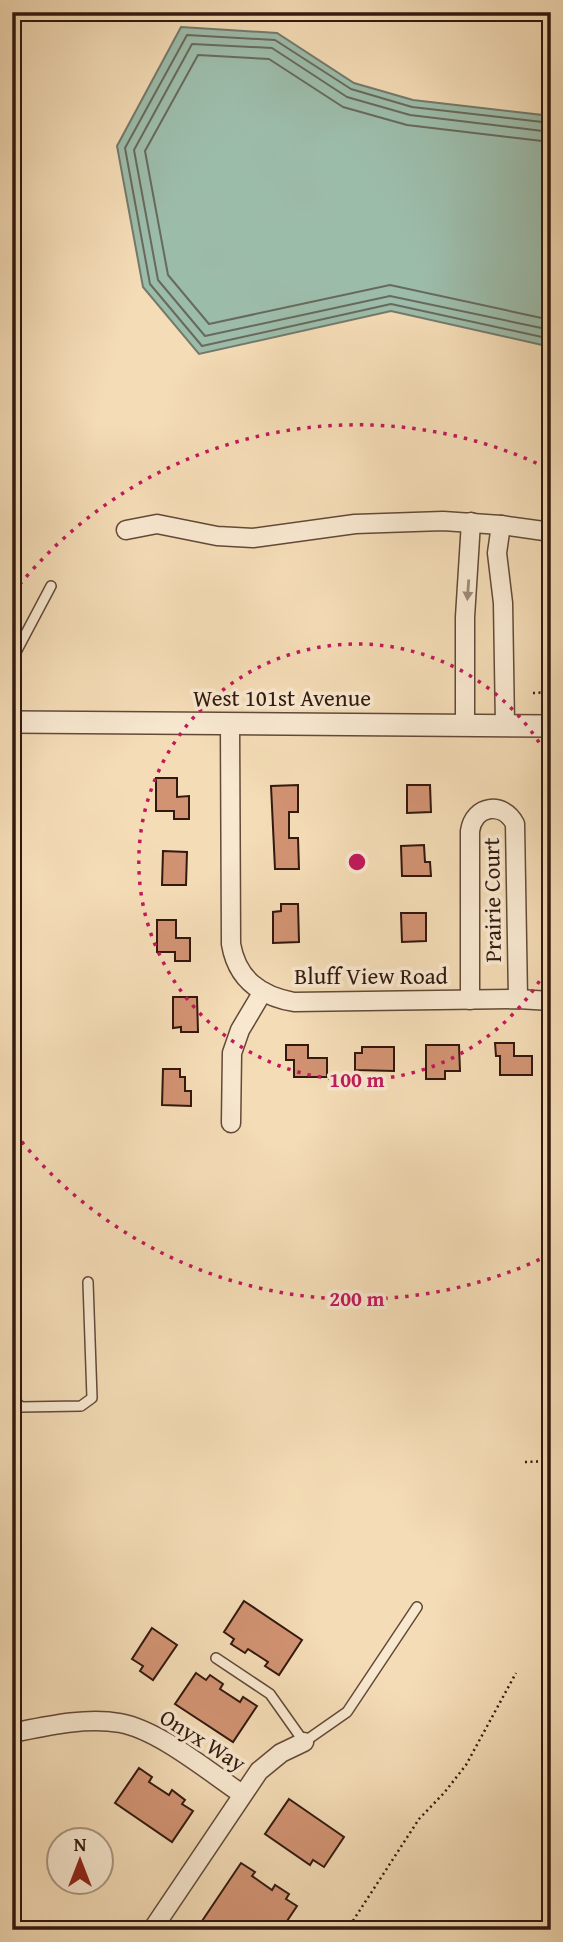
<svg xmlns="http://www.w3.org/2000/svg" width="563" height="1942" viewBox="0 0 563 1942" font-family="'Gentium Book Plus',serif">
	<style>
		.water { fill: #9cbcaa; stroke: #727a6c; stroke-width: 2 }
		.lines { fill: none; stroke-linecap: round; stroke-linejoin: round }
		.shore { stroke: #676a5c; stroke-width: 2 }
		.building { fill: #d29373; stroke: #32180e; stroke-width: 2 }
		.service-casing { stroke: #624938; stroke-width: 12 }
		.minor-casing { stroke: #624938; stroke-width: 21 }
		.tertiary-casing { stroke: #624938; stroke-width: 24 }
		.path { stroke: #32180e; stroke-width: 2.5; stroke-dasharray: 2 3.5; stroke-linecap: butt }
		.service { stroke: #f8e8d0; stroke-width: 9 }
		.minor { stroke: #f8e8d0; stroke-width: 18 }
		.tertiary { stroke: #f8e8d0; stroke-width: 21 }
		.oneway { fill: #9f8a79 }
		.ring { fill: none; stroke: #c2185b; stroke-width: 3.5; stroke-dasharray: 3.5 7 }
		.labels { text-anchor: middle; stroke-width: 7; stroke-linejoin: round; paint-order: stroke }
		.street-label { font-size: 23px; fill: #32180e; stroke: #f8e8d0 }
		.centre { fill: #c2185b; stroke: #f8e8d0; stroke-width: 3.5 }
		.ring-label { font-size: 21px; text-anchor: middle; font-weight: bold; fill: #c2185b; stroke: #f8e8d0; stroke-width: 7; stroke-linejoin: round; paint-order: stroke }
	</style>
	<rect width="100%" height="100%" fill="#f4dcb6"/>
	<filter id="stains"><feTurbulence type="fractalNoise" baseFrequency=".00286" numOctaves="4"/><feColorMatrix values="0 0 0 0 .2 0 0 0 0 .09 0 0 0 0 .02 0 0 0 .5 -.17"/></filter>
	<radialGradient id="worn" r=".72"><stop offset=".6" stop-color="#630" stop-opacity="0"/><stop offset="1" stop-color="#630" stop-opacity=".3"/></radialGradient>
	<path class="water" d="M181 27 277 33 354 83 413 100 551 116V347L391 311 199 354 143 287 117 146Z"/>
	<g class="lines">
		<g class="shore">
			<path d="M551 123 412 107 351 89 275 40 187 35 125 148 150 284 202 346 391 304 551 339"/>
			<path d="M551 132 410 115 347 97 272 48 192 44 134 150 158 280 205 336 390 296 551 330"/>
			<path d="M551 142 407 125 343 107 269 59 198 55 145 151 168 275 209 324 390 285 551 320"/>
		</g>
	</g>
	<g class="building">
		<path d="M156 778H177V797L189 796V819H174V811H156Z"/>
		<path d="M298 785V812H289V838H298L299 869H275L271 786Z"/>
		<path d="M407 785H430L431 812 407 813Z"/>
		<path d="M424 845 425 862H430L431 876H402L401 846Z"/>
		<path d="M163 851 187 852 186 885H162Z"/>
		<path d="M281 904H298L299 942 273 943V912L281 911Z"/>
		<path d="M401 913H426V941L402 942Z"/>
		<path d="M157 920H176V938H190V961H175V952H157Z"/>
		<path d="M173 997H197L198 1032H181V1027L173 1028Z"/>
		<path d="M495 1043H514V1056H532V1075H500V1056H496Z"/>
		<path d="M286 1045H308V1058H327V1077H294V1060H286Z"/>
		<path d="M426 1045H459L460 1071H445V1079H426Z"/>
		<path d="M362 1047H394V1071L355 1070V1053H362Z"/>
		<path d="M163 1069H180V1077H185V1091H191V1106L162 1105Z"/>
		<path d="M244 1601 302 1640 279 1675 265 1666 268 1662 248 1649 245 1653 231 1644 234 1639 224 1632Z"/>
		<path d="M152 1628 177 1645 153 1680 140 1671 143 1666 132 1659Z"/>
		<path d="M196 1673 206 1680 210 1675 223 1684 220 1689 240 1702 243 1697 257 1706 233 1742 175 1704Z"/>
		<path d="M139 1768 152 1777 149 1782 169 1795 172 1790 185 1800 182 1804 193 1811 172 1842 115 1803Z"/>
		<path d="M289 1799 344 1837 324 1867 313 1860 310 1865 265 1834Z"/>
		<path d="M241 1863 255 1872 252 1876 272 1890 275 1885 289 1894 286 1899 297 1906 281 1930H196Z"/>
	</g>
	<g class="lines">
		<defs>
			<g id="service">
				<path d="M12 685 15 654 51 586"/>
				<path d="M12 1398 21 1407 81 1406 92 1398 88 1282"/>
				<path d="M216 1658 270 1694 304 1742 347 1712 417 1607"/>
			</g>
			<g id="minor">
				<path d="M501 525 497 553 503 603 505 725"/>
				<path d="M126 530 157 524 217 536 253 538 355 524 443 521 501 525 551 532"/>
				<path d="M230 724 231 944C237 979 260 996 294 1002L518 999 551 1001"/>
				<path d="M465 725V617L471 522"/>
				<path d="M470 1000V831C474 805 503 801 515 824L518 999"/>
				<path d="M231 1123 232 1053 240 1030 262 993"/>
				<path d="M12 1733C47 1726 85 1717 120 1723 159 1730 209 1772 242 1794"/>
				<path d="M152 1930 259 1771 281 1753 304 1742"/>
			</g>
			<path id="tertiary" d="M12 722 551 726"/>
		</defs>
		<use href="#service" class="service-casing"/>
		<use href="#minor" class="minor-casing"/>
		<use href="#tertiary" class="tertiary-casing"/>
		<g class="path">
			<path d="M533 693 551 692"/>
			<path d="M525 1462 551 1461"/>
			<path d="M347 1930 419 1819 444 1793 466 1765 516 1673"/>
		</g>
		<use href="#service" class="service"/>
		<use href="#minor" class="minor"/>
		<use href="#tertiary" class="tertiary"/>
	</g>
	<defs><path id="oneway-solid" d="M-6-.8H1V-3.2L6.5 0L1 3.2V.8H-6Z" transform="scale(1.75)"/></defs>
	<use class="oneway" href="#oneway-solid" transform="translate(468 590) rotate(94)"/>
	<g class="ring">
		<path d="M550 963A218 218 0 1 1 550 761"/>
		<path d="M549 1255A437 437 0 0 1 13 1131M13 593A437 437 0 0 1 549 469"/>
	</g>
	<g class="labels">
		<g class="street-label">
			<text x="282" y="706">West 101st Avenue</text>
			<text transform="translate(492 900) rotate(-91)" y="8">Prairie Court</text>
			<text x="371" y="984">Bluff View Road</text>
			<text transform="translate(203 1740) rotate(32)" y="8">Onyx Way</text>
		</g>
	</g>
	<circle cx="357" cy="862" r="10" class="centre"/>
	<g class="ring-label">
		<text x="357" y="1087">100 m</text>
		<text x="357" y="1306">200 m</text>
	</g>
	<rect width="563" height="1942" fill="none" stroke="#f4dcb6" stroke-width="42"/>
	<rect x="14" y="14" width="535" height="1914" fill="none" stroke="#32180e" stroke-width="3.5"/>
	<rect x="21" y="21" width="521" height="1900" fill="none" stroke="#32180e" stroke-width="2"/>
	<g transform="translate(80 1861)"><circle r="33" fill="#f8e8d0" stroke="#a99582" stroke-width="2"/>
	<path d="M0-5L12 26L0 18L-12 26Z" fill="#8f2418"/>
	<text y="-10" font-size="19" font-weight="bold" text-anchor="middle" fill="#32180e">N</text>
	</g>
	<rect width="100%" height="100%" filter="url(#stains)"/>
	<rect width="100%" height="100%" fill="url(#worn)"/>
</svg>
